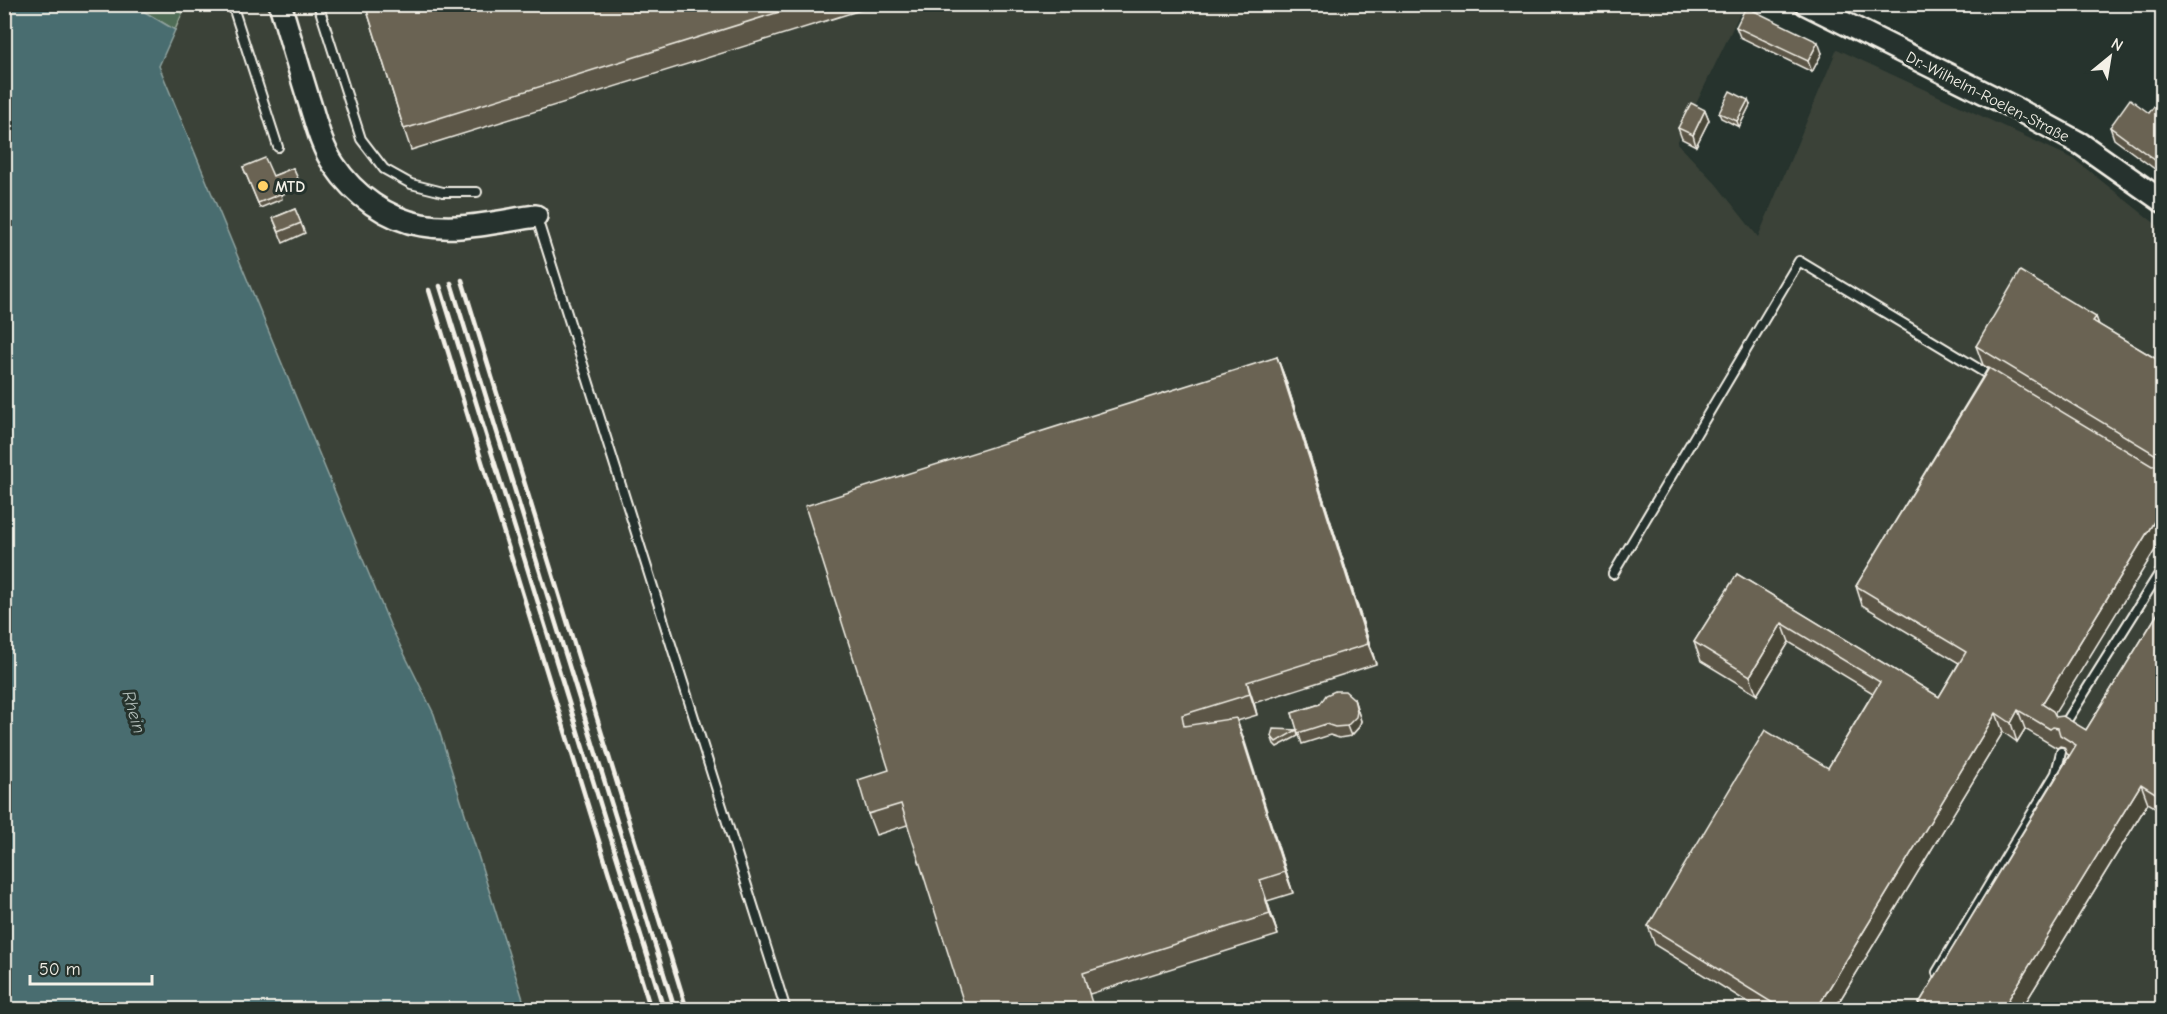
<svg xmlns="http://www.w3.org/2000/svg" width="2167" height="1014" viewBox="0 0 2167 1014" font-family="'Comic Neue',sans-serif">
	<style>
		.built { fill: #3a4238 }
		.green { fill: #4f6d56; stroke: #a2af9f; stroke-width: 1.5 }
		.water { fill: #4a6d6f; stroke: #8ea29f; stroke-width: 1.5 }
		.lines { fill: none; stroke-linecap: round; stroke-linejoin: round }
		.lane-casing { stroke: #f4f1e8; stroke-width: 12 }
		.secondary-casing { stroke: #f4f1e8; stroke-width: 26 }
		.lane { stroke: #26332d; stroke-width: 8 }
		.secondary { stroke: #26332d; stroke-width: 21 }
		.rail { stroke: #f4f1e8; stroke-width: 4.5 }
		.wall { fill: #5b5647; stroke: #f4f1e8; stroke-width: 1.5 }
		.shaded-wall { fill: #4a4639; stroke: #f4f1e8; stroke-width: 1.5 }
		.building { fill: #6a6452; stroke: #f4f1e8; stroke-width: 1.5 }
		.poi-dot { fill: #ffd166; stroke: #26332d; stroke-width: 2 }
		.labels { text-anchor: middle; stroke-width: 6; stroke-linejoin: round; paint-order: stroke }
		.street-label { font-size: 16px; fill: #f4f1e8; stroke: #26332d }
		.poi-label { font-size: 16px; font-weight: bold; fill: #f4f1e8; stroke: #26332d; text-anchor: start }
		.water-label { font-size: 18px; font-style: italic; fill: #b0bcb8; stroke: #26332d }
	</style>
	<rect width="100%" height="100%" fill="#26332d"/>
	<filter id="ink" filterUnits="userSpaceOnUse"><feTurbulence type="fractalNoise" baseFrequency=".0167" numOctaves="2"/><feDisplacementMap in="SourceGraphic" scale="12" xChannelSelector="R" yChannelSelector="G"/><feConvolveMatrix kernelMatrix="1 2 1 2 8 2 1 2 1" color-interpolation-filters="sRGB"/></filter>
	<g filter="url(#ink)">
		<path class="built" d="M186 4 1744 5 1677 143 1716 184 1758 237 1837 49 2074 159 2162 229V1009H525L434 714 390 625 158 66Z"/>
		<path class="green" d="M133 5H186L175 30Z"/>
		<path class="water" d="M5 4 133 5 175 30 159 66 390 625 434 714 526 1009H5Z"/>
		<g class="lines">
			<defs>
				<g id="lane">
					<path d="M232 4 278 147"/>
					<path d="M318 4 361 139 384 169 411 184 443 192H477"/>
					<path d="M537 218 786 1010"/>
					<path d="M1613 574 1799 261 1992 377"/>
					<path d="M2067 727 2068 719 2162 569"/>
					<path d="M1937 972 2056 773 2061 752"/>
				</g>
				<g id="secondary">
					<path d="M280 4C290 37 299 69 309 101 316 123 321 146 334 165 354 195 387 219 422 225 459 232 500 221 536 216"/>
					<path d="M1806 4 2015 108 2081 144 2162 201"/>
				</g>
			</defs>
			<use href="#lane" class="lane-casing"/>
			<use href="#secondary" class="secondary-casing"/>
			<use href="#lane" class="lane"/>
			<use href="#secondary" class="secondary"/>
			<g class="rail">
				<path d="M462 280 687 1010"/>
				<path d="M451 283 675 1010"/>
				<path d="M440 286 664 1010"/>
				<path d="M429 290 651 1010"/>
			</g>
		</g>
		<g class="wall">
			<path d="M365 4H880L411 150 404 129Z"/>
			<path d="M1736 27 1822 53 1812 72 1740 37Z"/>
			<path d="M2163 95V175L2114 139 2110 127 2149 113Z"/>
			<path d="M1750 105 1739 127 1721 118 1719 113Z"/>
			<path d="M1705 110 1709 120 1696 146 1682 139 1678 128Z"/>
			<path d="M243 167 273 176 293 168 301 187 281 195 282 199 260 208Z"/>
			<path d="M295 209 305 233 283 243 273 218Z"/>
			<path d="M2096 317 2099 325 2163 363V537L2054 713 2056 717 2086 730 2163 605V812L2148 803 2021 1010H1915L2069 755 2067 754 2064 747 2060 746 2057 748 2025 729 2017 742 2003 732 1834 1010H1760L1655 945 1648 926 1828 768 1873 693 1789 642 1757 695 1701 661 1694 642 1737 574 1939 697 1959 663 1862 605 1856 586 1988 368 1983 365 1976 346Z"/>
			<path d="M1277 357 1285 378 1376 664 1254 703 1257 715 1237 721 1293 893 1267 901 1278 935 1090 994 907 825 876 835 868 814 889 770Z"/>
			<path d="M1354 699 1361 721 1359 727 1351 736 1339 738 1330 735 1302 744 1292 713 1320 704Z"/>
			<path d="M1297 730 1298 736 1277 747 1274 744 1271 736Z"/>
		</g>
		<g class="shaded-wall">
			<path d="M1818 42 1822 53 1812 72 1808 61Z"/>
			<path d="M1748 100 1750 105 1739 127 1737 121Z"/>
			<path d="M1705 110 1709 120 1696 146 1693 135Z"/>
			<path d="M2096 317 2103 336 2093 321Z"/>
			<path d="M1277 357 1285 378 1376 664 1368 644Z"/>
			<path d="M2163 507V537L2049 723 2042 704Z"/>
			<path d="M1782 623 1789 642 1757 695 1750 676Z"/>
			<path d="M1247 682 1254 703 1257 715 1250 694Z"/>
			<path d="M1354 699 1361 721 1359 727 1351 736 1347 726Z"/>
			<path d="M2018 710 2025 729 2017 742 2011 723Z"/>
			<path d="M1996 713 2003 732 1834 1010H1816Z"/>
			<path d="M1236 718 1244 739 1293 893 1285 872Z"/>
			<path d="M2141 784 2148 803 2021 1010H2002Z"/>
			<path d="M1260 880 1267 901 1278 935 1270 914Z"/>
		</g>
		<g class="building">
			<path d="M365 4H805L404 129Z"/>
			<path d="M1746 7 1818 42 1808 61 1736 27Z"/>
			<path d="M1730 91 1748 100 1737 121 1719 113Z"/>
			<path d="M2163 95V166L2110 127 2130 99 2149 113Z"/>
			<path d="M1691 103 1705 110 1693 135 1678 128Z"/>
			<path d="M265 158 273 176 293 168 299 181 279 190 280 194 258 203 243 167Z"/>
			<path d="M295 209 301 223 279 232 273 218Z"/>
			<path d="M2020 271 2096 317 2093 321 2163 363V480L2161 483 2163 484V507L2042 704 2053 711 2056 717 2063 716 2086 730 2163 605V798L2141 784 2002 1010H1915L2076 745 2060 735 2058 728 2053 727 2050 729 2018 710 2011 723 1996 713 1816 1010H1784L1648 926 1765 730 1828 768 1880 682 1782 623 1750 676 1694 642 1737 574 1939 697 1966 652 1856 586 1989 368 2152 466 2160 465 2161 461 2158 456 1976 346Z"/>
			<path d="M1277 357 1368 644 1247 682 1250 694 1182 715 1184 726 1236 718 1285 872 1260 880 1270 914 1083 973 1094 1010H966L901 804 868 814 858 780 889 770 805 506Z"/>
			<path d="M1335 691H1345L1354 699 1357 711 1356 717 1347 726 1335 727 1326 724 1298 733 1292 713 1320 704 1326 695Z"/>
			<path d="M1273 729 1297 730 1276 742 1271 736Z"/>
		</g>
	</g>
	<circle class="poi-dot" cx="263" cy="186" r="6"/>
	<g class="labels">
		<g class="street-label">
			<text transform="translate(1988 96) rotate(27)" y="6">Dr.-Wilhelm-Roelen-Straße</text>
		</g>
		<g class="poi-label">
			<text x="275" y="192">MTD</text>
		</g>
		<g class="water-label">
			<text transform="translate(134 712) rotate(74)" y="6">Rhein</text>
		</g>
	</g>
	<rect width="2167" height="1014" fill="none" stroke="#26332d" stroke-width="24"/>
	<rect x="12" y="12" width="2143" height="990" fill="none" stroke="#f4f1e8" stroke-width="2" filter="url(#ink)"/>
	<g transform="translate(2110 57) rotate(30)" stroke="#26332d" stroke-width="4.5" paint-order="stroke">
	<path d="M0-4.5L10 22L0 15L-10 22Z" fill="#f4f1e8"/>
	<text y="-9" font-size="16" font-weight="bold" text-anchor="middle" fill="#f4f1e8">N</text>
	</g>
	<path d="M30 975v9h122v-9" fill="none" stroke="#f4f1e8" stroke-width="3"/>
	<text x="39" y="975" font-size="18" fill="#f4f1e8" stroke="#26332d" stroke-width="4.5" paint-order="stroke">50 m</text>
</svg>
